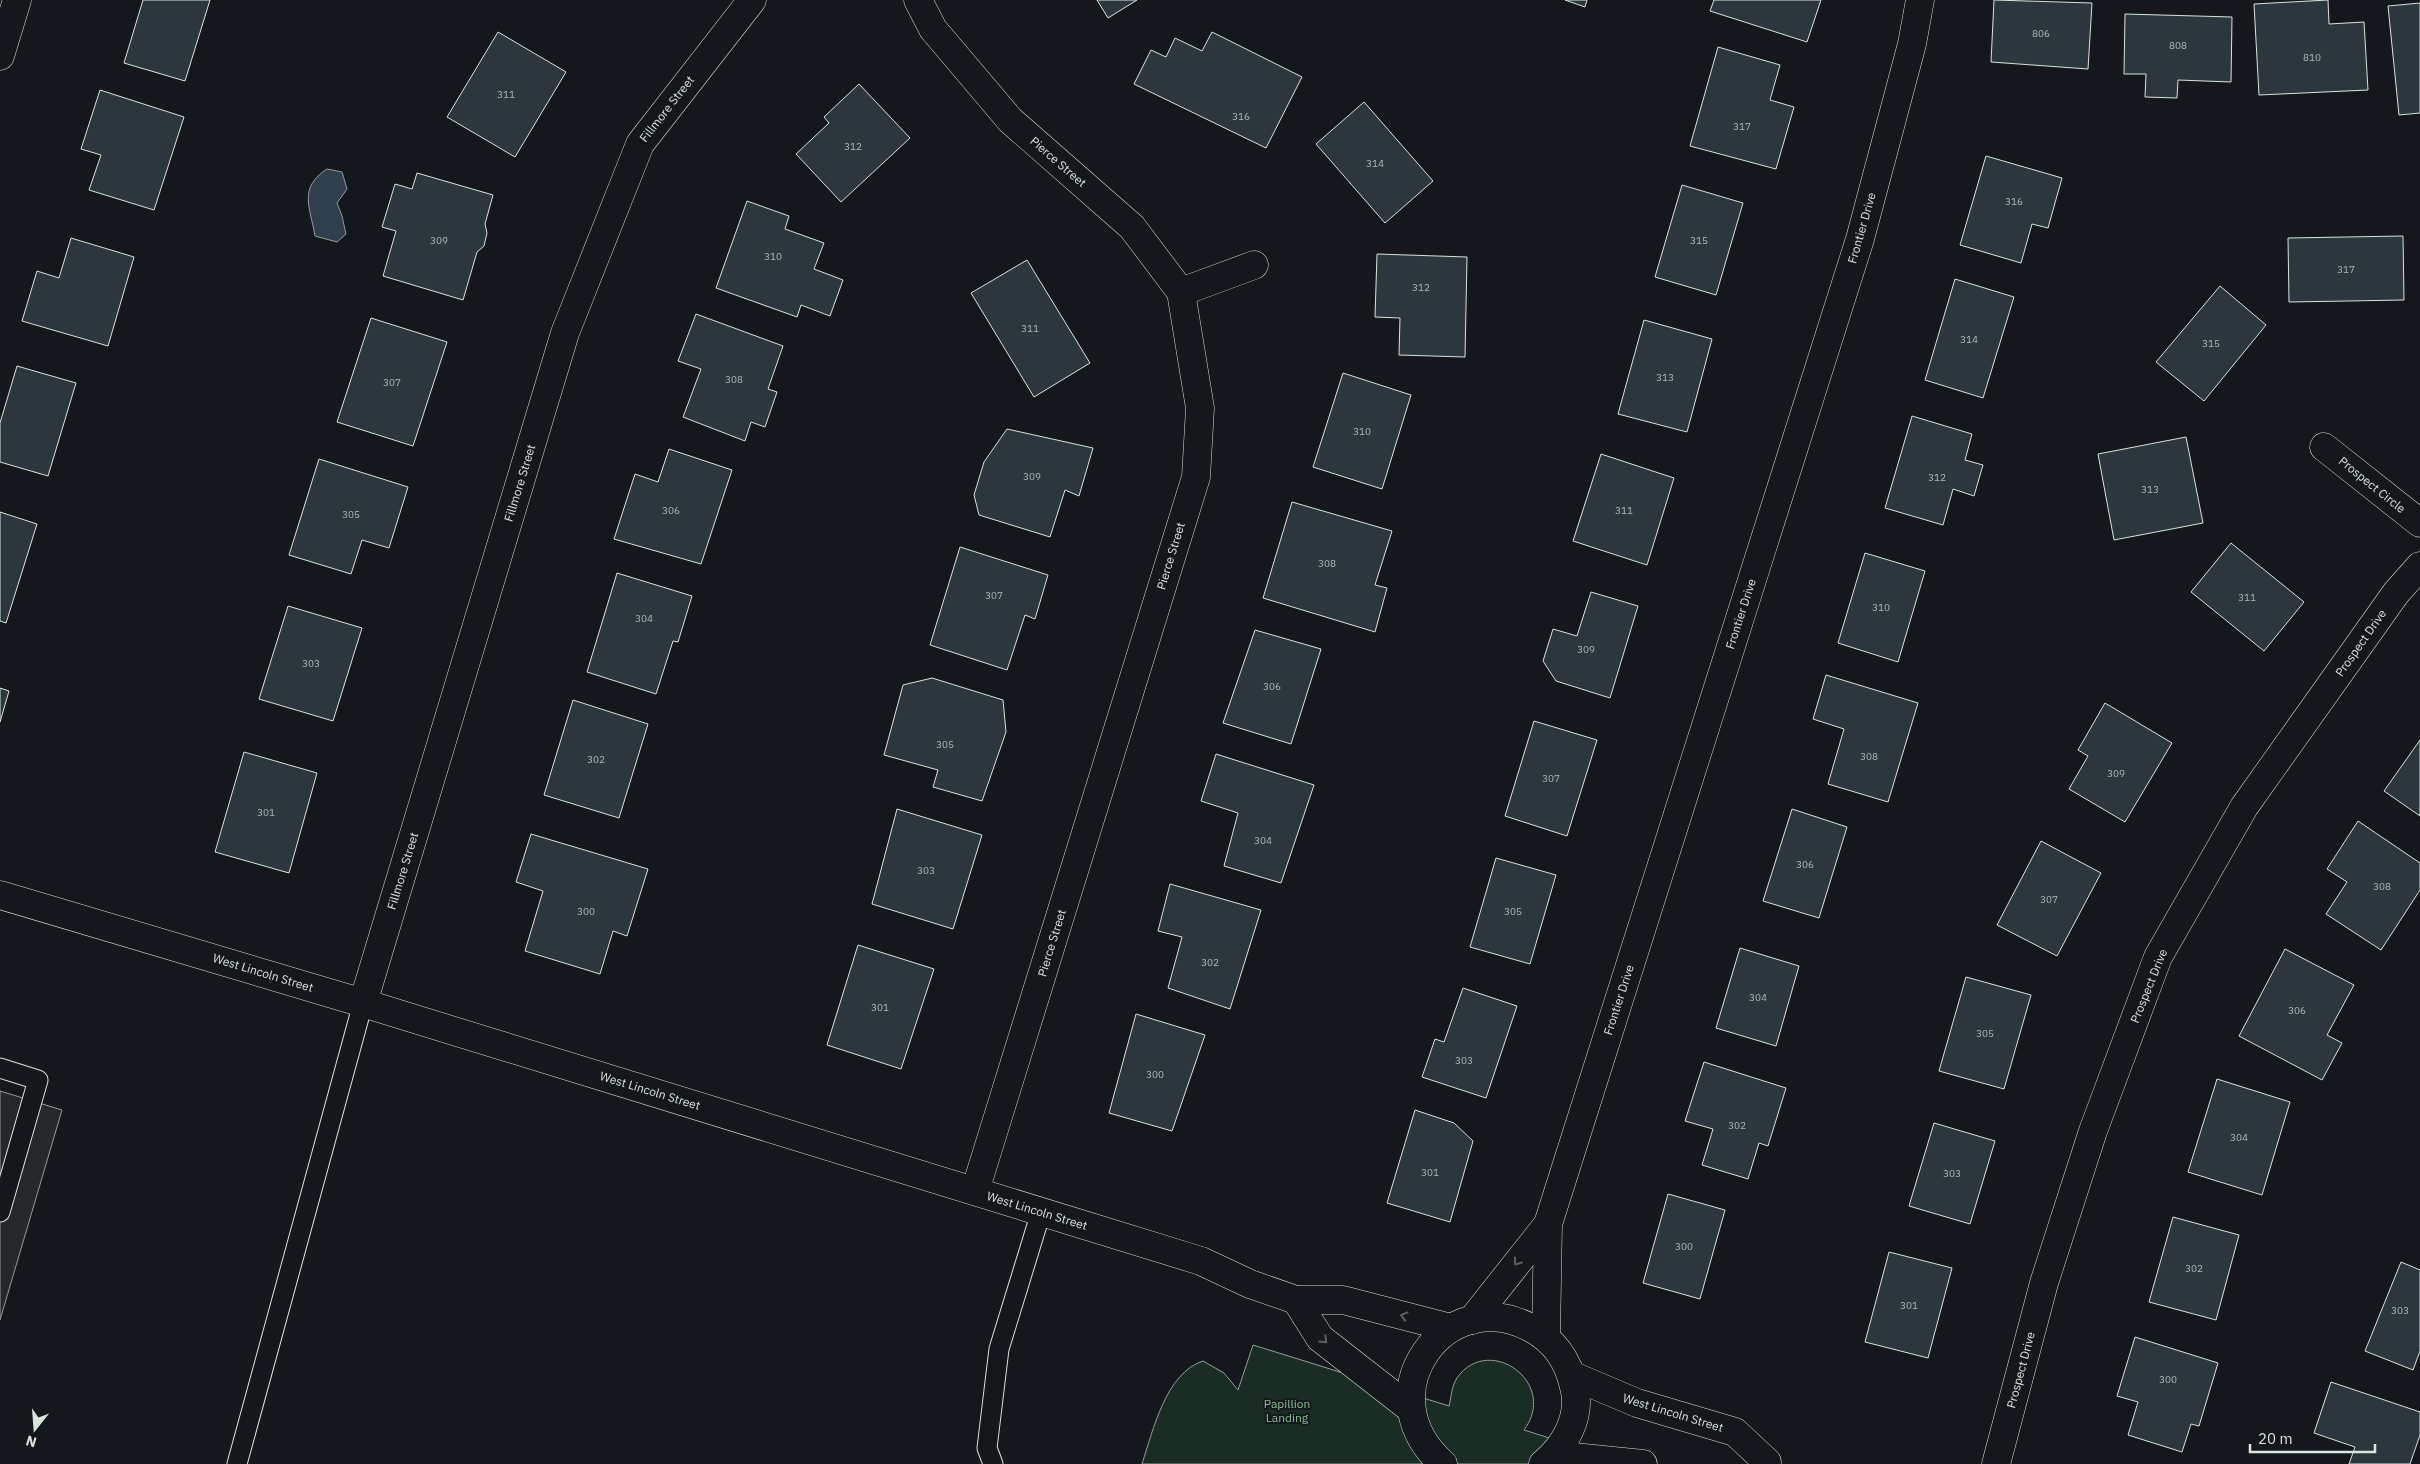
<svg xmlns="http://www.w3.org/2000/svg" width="2420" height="1464" viewBox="0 0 2420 1464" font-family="'IBM Plex Sans',sans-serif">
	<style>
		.green { fill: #1a2d24; stroke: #939e99 }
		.parking { fill: #24282b; stroke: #939e99 }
		.water { fill: #2f3f4d; stroke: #939e99 }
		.building { fill: #2c363c; stroke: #d8e6dc }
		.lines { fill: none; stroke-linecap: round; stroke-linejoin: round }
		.lane-casing { stroke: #d8e6dc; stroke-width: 21 }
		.street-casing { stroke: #d8e6dc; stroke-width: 29 }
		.secondary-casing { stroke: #d8e6dc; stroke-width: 29 }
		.lane { stroke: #14181c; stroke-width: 19 }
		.street { stroke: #14181c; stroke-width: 28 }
		.secondary { stroke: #14181c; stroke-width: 28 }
		.oneway { stroke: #59605f }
		.labels { text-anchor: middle; stroke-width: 4; stroke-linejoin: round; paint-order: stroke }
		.number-label { font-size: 10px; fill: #adbab4 }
		.street-label { font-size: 12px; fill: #d8e6dc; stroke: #14181c }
		.park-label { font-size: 12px; fill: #8ac095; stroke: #14181c }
	</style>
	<rect width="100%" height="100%" fill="#14181c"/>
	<path class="green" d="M1253 1345 1449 1406C1452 1395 1451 1384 1460 1374 1493 1336 1558 1384 1524 1430L1632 1464H1142C1153 1430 1166 1373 1203 1361L1224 1373 1238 1390Z"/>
	<path class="parking" d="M0 1091 62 1110 0 1320Z"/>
	<path class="water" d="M327 169 342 172 347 189 337 203 342 216 346 234 337 242 315 236C310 207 298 188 327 169Z"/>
	<g class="building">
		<path d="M143 0H210L185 81 124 63Z"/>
		<path d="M1097 0H1137L1108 18Z"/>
		<path d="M1565 0H1587L1585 7Z"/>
		<path d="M1714 0H1821L1807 42 1710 11Z"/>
		<path d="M1994 0 2092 3 2088 69 1991 62Z"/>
		<path d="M2328 0 2329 24 2364 22 2368 90 2259 95 2254 4Z"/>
		<path d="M2420 3V113L2399 115 2388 6Z"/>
		<path d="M2125 14 2232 17 2231 82 2178 80 2177 98 2145 97 2146 74H2124Z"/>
		<path d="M498 32 566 72 515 157 447 117Z"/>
		<path d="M1212 32 1302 77 1266 148 1134 84 1151 50 1166 57 1175 38 1202 51Z"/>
		<path d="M1718 47 1780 65 1770 100 1794 107 1776 169 1690 146Z"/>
		<path d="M859 84 910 138 841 202 796 154 829 123 824 117Z"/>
		<path d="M100 90 184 117 154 210 89 190 101 155 81 149Z"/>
		<path d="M1364 102 1433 181 1385 223 1316 144Z"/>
		<path d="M1986 156 2062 178 2048 228 2032 224 2021 263 1960 245Z"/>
		<path d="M417 173 493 195 485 224 487 233 484 246 477 252 463 300 383 276 396 231 382 227 395 184 412 189Z"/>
		<path d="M1682 185 1743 203 1716 295 1655 277Z"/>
		<path d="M747 201 789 216 785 229 824 243 814 269 843 280 830 316 801 305 797 317 716 288Z"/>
		<path d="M2403 236 2404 300 2289 302 2288 238Z"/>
		<path d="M71 238 134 257 108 346 22 321 37 271 59 278Z"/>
		<path d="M1377 254 1467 257 1465 357 1399 355 1400 318 1375 317Z"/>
		<path d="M1027 260 1090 363 1034 397 971 293Z"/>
		<path d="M1955 279 2014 297 1983 398 1925 380Z"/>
		<path d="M2220 286 2266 325 2204 401 2156 362Z"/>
		<path d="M696 314 783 346 768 389 777 392 765 427 751 422 745 441 683 417 701 369 678 361Z"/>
		<path d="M371 318 447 342 413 446 337 422Z"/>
		<path d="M1644 320 1712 339 1687 432 1618 414Z"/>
		<path d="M17 366 76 383 48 476 0 462V423Z"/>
		<path d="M1343 373 1411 395 1382 489 1313 467Z"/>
		<path d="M1912 416 1972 434 1965 460 1983 465 1974 496 1953 489 1943 525 1885 508Z"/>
		<path d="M1007 429 1093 448 1079 496 1065 490 1050 537 979 515 974 495 984 462Z"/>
		<path d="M2186 437 2203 523 2114 540 2098 454Z"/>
		<path d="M669 449 732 470 701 564 614 539 635 474 658 482Z"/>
		<path d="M1601 454 1674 478 1647 565 1573 541Z"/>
		<path d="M319 459 408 487 389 548 362 540 351 574 289 555Z"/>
		<path d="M1292 502 1392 531 1375 585 1387 588 1375 632 1263 598Z"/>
		<path d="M0 512 37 524 6 623 0 621Z"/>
		<path d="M2231 543 2304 602 2264 651 2191 592Z"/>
		<path d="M960 547 1048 575 1035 619 1025 615 1007 670 930 645Z"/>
		<path d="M1865 553 1925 571 1898 662 1838 643Z"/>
		<path d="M617 573 692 596 678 642 673 641 656 694 587 672Z"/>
		<path d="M1591 592 1638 606 1610 698 1556 681 1543 661 1553 629 1577 636Z"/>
		<path d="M288 606 362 628 333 721 259 699Z"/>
		<path d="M1255 630 1321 649 1291 744 1223 723Z"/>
		<path d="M1826 675 1918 703 1888 802 1828 784 1844 729 1813 719Z"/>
		<path d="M932 678 1003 700 1006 732 982 801 933 787 938 770 884 755 903 685Z"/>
		<path d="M0 688 9 691 0 722Z"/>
		<path d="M573 700 648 724 619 818 544 795Z"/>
		<path d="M2105 703 2172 743 2125 822 2069 789 2088 756 2078 750Z"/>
		<path d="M1534 721 1597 740 1567 836 1505 816Z"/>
		<path d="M2420 740V816L2384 791Z"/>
		<path d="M244 752 317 773 289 873 215 852Z"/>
		<path d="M1216 754 1314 785 1281 883 1224 866 1238 813 1201 801Z"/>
		<path d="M897 809 982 835 953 929 872 904Z"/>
		<path d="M1792 809 1847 827 1819 918 1763 901Z"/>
		<path d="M2358 821 2420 863V890L2381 950 2326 914 2347 882 2327 869Z"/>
		<path d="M531 834 648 869 627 936 613 931 600 974 525 951 543 891 516 882Z"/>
		<path d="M2041 841 2101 873 2057 956 1997 925Z"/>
		<path d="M1496 858 1556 875 1530 964 1470 947Z"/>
		<path d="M1170 884 1261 910 1230 1009 1168 988 1182 937 1158 931Z"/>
		<path d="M858 945 934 969 901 1069 827 1045Z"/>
		<path d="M1740 948 1799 966 1776 1046 1716 1028Z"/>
		<path d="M2285 949 2354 985 2327 1035 2342 1043 2322 1080 2239 1036Z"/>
		<path d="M1966 977 2031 995 2004 1089 1939 1071Z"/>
		<path d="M1463 988 1517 1006 1486 1098 1422 1077 1435 1039 1444 1042Z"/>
		<path d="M1136 1014 1205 1035 1172 1131 1109 1113Z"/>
		<path d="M1704 1062 1786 1088 1768 1146 1759 1143 1748 1179 1702 1165 1713 1129 1685 1121Z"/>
		<path d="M2217 1079 2290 1102 2262 1195 2188 1172Z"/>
		<path d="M1415 1110 1454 1123 1473 1141 1450 1222 1387 1203Z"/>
		<path d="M1934 1123 1995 1141 1970 1224 1909 1206Z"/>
		<path d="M1668 1194 1725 1210 1700 1299 1643 1283Z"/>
		<path d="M2173 1217 2239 1235 2216 1320 2149 1302Z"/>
		<path d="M1889 1252 1952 1268 1928 1358 1865 1342Z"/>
		<path d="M2401 1262 2420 1270V1351L2413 1370 2365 1351Z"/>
		<path d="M2135 1337 2218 1363 2199 1426 2191 1424 2182 1452 2128 1435 2138 1402 2117 1396Z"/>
		<path d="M2331 1382 2420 1412V1435L2410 1464H2349L2355 1447 2314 1433Z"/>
	</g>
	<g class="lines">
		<defs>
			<g id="lane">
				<path d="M0 1068 38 1080 0 1212"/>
				<path d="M237 1464 363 1003"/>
				<path d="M993 1464 987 1448 999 1349 1041 1212"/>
			</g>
			<g id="street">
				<path d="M918 0 933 29 1010 120 1132 227 1181 292 1200 408 1196 477 975 1191"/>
				<path d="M0 56 17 0"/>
				<path d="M1181 292 1254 265"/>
				<path d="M2324 447 2420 523"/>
				<path d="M1472 1320 1548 1224"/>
				<path d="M1546 1336 1548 1224 1860 239 1912 44 1920 0"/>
				<path d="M1996 1464 2044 1283 2093 1131 2158 957 2244 807 2396 593 2420 566"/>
			</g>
			<g id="secondary">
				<path d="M0 895 363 1003 1201 1261 1250 1284 1296 1300H1343L1451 1328"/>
				<path d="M363 1003 565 333 640 144 752 0"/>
				<path d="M1296 1300 1320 1338 1411 1409"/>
				<path d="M1571 1375 1637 1403 1735 1432 1767 1462"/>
				<path d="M1554 1455 1643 1464"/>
				<path d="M1443 1464C1364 1394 1446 1282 1531 1328 1555 1341 1568 1360 1574 1387 1582 1416 1565 1446 1543 1464"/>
			</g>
		</defs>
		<use href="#lane" class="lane-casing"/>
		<use href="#street" class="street-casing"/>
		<use href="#secondary" class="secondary-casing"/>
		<use href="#lane" class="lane"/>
		<use href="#street" class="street"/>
		<use href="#secondary" class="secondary"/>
	</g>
	<defs><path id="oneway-chevron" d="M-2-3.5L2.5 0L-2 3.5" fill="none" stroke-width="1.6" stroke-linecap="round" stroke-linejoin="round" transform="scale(1.25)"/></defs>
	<g class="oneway">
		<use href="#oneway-chevron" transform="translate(1517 1262) rotate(126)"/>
		<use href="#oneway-chevron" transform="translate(1404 1316) rotate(-165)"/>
		<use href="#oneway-chevron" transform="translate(1324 1340) rotate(44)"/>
	</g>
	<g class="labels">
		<g class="number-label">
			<text x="2041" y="37">806</text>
			<text x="2178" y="49">808</text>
			<text x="2312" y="61">810</text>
			<text x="506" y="98">311</text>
			<text x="1241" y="120">316</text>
			<text x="1742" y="130">317</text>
			<text x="853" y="150">312</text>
			<text x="1375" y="167">314</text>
			<text x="2014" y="205">316</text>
			<text x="439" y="244">309</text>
			<text x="1699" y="244">315</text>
			<text x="773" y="260">310</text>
			<text x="2346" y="273">317</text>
			<text x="1421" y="291">312</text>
			<text x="1030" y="332">311</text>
			<text x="1969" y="343">314</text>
			<text x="2211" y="347">315</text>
			<text x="1665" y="381">313</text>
			<text x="734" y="383">308</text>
			<text x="392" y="386">307</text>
			<text x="1362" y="435">310</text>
			<text x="1032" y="480">309</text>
			<text x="1937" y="481">312</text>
			<text x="2150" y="493">313</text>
			<text x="671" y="514">306</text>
			<text x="1624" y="514">311</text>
			<text x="351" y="518">305</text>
			<text x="1327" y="567">308</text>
			<text x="994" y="599">307</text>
			<text x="2247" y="601">311</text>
			<text x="1881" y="611">310</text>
			<text x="644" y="622">304</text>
			<text x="1586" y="653">309</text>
			<text x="311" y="667">303</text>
			<text x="1272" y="690">306</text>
			<text x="945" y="748">305</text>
			<text x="1869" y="760">308</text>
			<text x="596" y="763">302</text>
			<text x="2116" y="777">309</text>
			<text x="1551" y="782">307</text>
			<text x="266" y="816">301</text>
			<text x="1263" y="844">304</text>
			<text x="1805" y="868">306</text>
			<text x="926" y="874">303</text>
			<text x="2382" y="890">308</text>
			<text x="2049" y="903">307</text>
			<text x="586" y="915">300</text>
			<text x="1513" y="915">305</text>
			<text x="1210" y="966">302</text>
			<text x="1758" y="1001">304</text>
			<text x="880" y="1011">301</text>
			<text x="2297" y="1014">306</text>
			<text x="1985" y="1037">305</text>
			<text x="1464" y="1064">303</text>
			<text x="1155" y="1078">300</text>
			<text x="1737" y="1129">302</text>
			<text x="2239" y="1141">304</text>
			<text x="1430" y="1176">301</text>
			<text x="1952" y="1177">303</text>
			<text x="1684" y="1250">300</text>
			<text x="2194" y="1272">302</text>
			<text x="1909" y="1309">301</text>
			<text x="2400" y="1314">303</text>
			<text x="2168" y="1383">300</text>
		</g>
		<g class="street-label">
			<text transform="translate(667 109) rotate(-52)" y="4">Fillmore Street</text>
			<text transform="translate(1058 162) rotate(41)" y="4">Pierce Street</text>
			<text transform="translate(1862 228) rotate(-74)" y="4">Frontier Drive</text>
			<text transform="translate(520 483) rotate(-73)" y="4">Fillmore Street</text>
			<text transform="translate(2372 485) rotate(39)" y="4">Prospect Circle</text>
			<text transform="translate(1171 556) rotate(-73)" y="4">Pierce Street</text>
			<text transform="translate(1741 614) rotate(-72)" y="4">Frontier Drive</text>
			<text transform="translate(2361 643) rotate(-55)" y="4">Prospect Drive</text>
			<text transform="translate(403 871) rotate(-73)" y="4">Fillmore Street</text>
			<text transform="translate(1052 943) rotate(-73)" y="4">Pierce Street</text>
			<text transform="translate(263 973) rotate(17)" y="4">West Lincoln Street</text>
			<text transform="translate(2149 986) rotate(-68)" y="4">Prospect Drive</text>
			<text transform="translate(1619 1000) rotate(-72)" y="4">Frontier Drive</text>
			<text transform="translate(650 1091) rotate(17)" y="4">West Lincoln Street</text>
			<text transform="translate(1037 1211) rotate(17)" y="4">West Lincoln Street</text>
			<text transform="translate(2021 1370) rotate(-75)" y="4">Prospect Drive</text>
			<text transform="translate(1673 1413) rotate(17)" y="4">West Lincoln Street</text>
		</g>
		<g class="park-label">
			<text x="1287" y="1408">Papillion<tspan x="1287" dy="14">Landing</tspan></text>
		</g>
	</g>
	<g transform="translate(35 1429) rotate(197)" stroke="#14181c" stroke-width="4" paint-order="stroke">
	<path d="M0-4L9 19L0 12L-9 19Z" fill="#d8e6dc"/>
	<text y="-8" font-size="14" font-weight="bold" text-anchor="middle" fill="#d8e6dc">N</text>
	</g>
	<path d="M2250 1444v8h125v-8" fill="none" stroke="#d8e6dc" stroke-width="2.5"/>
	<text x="2258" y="1444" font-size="15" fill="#d8e6dc" stroke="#14181c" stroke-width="4" paint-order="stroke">20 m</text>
</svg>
